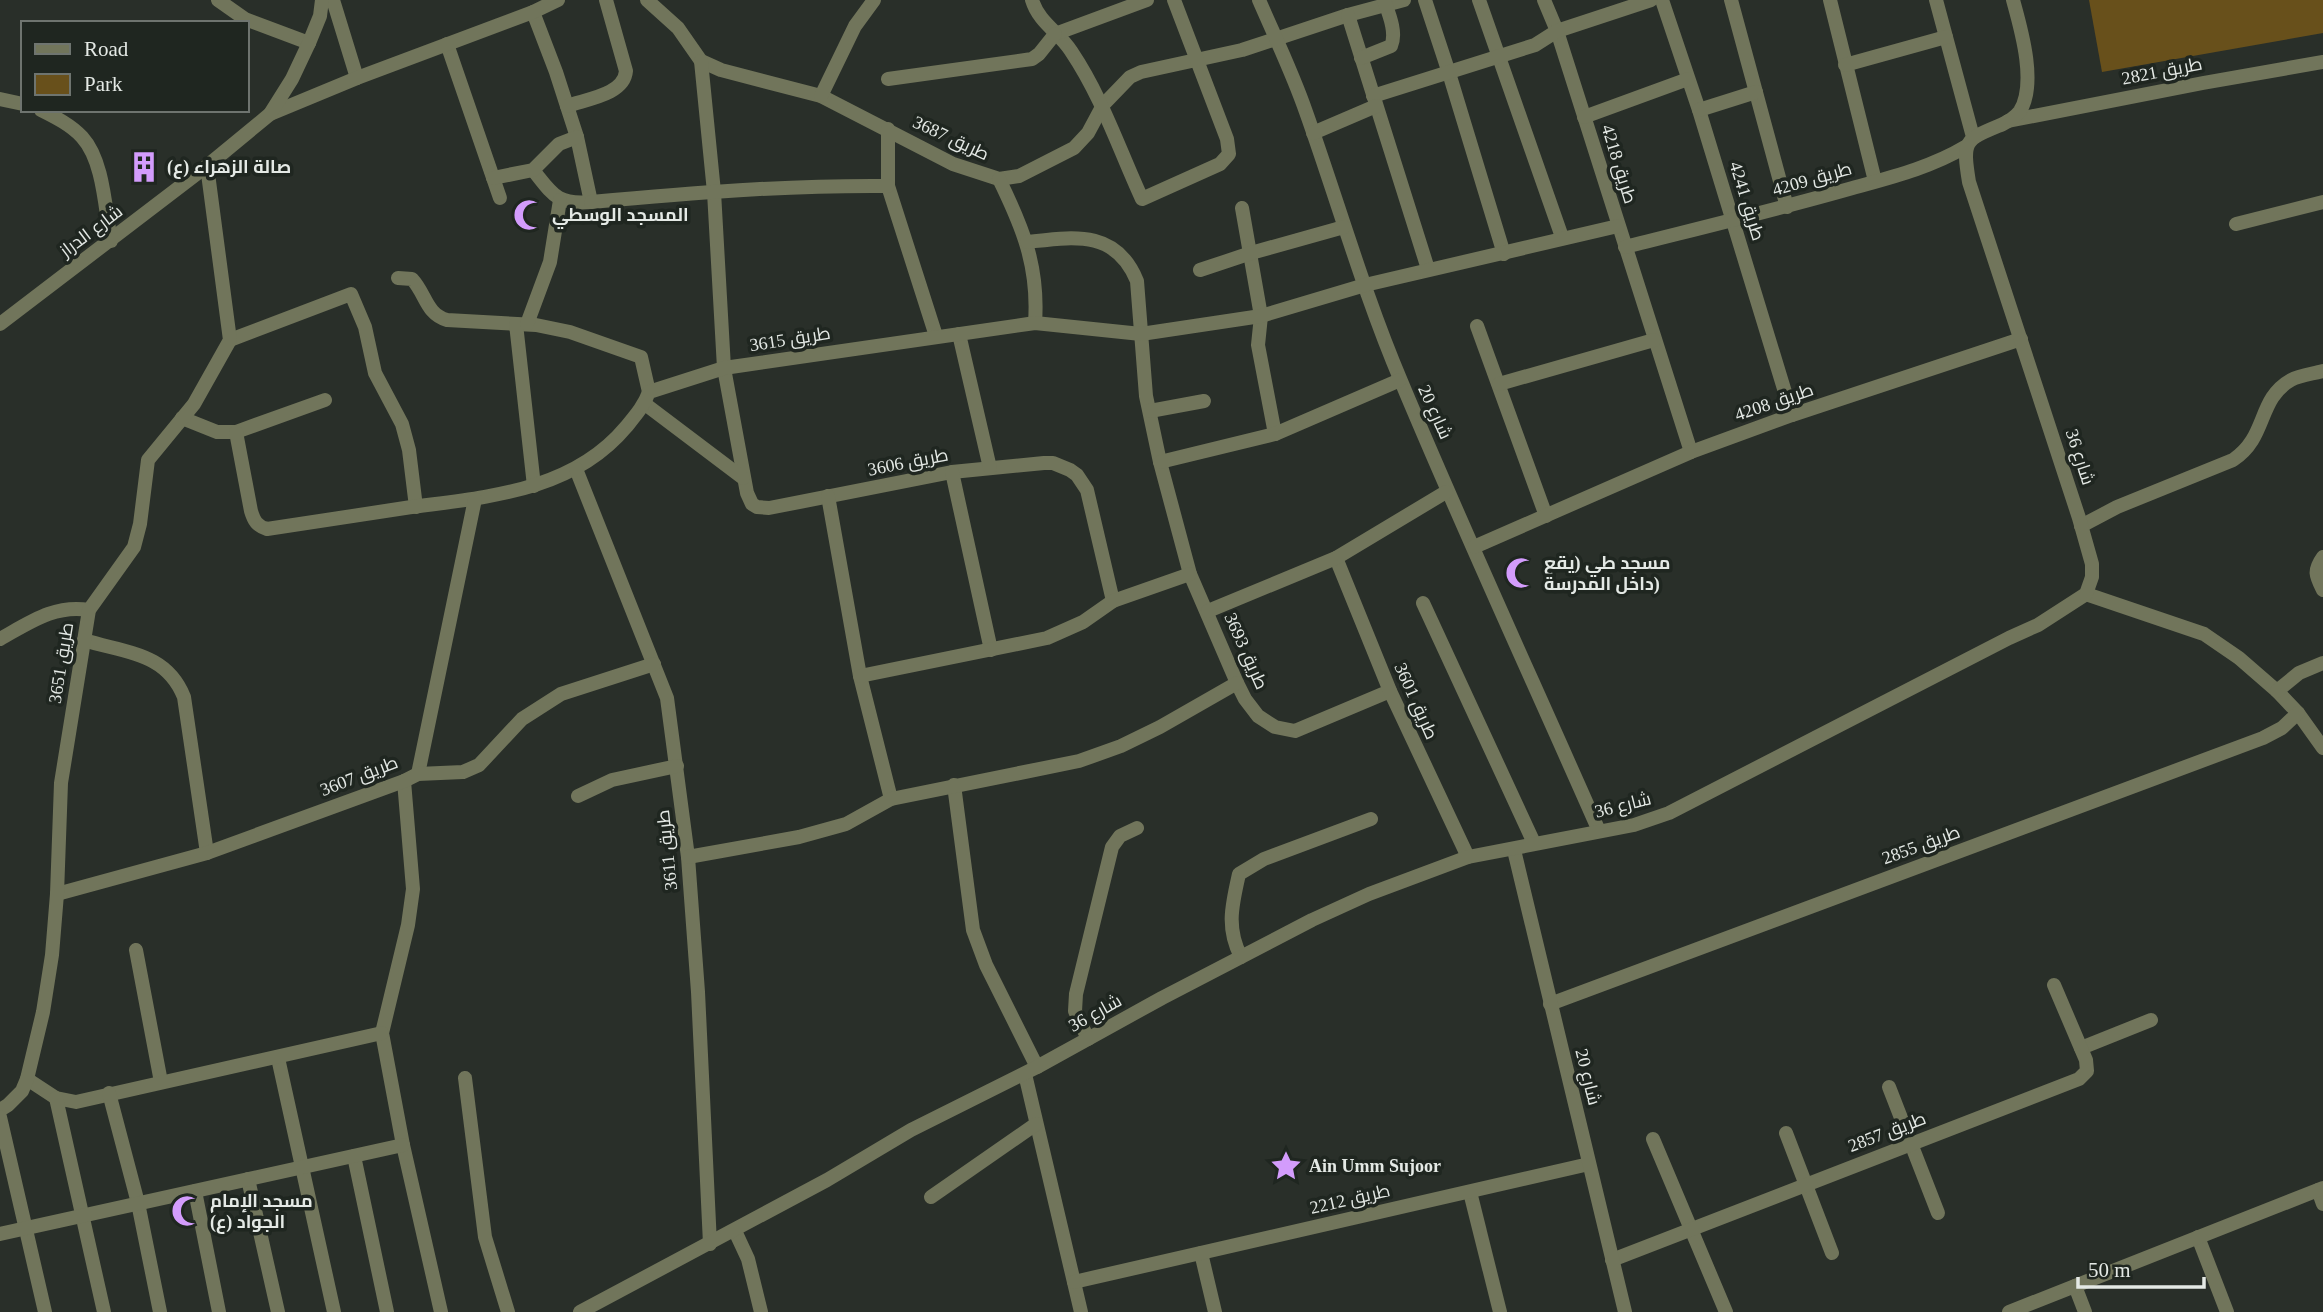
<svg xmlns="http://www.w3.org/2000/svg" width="2323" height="1312" viewBox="0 0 2323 1312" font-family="'Times New Roman',Cairo,serif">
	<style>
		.green { fill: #68501b }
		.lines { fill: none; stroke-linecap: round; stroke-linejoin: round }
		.minor { stroke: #71755b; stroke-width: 14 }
		.tertiary { stroke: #71755b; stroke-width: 14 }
		.labels { text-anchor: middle; stroke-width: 7; stroke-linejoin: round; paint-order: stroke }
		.street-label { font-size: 18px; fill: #e4e9e5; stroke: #1f2620 }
		.poi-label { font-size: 18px; font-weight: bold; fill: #e4e9e5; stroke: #1f2620; text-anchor: start }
	</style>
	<rect width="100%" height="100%" fill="#292f29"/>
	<path class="green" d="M2089 0H2323V33L2102 72Z"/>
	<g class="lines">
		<g class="minor">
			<path d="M218 0 245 19 309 43"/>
			<path d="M333 0 357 78"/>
			<path d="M647 0 678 28 701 61 721 70 821 96 953 164 999 179 1019 176 1074 148 1088 133 1103 105 1130 77 1141 72 1242 50 1348 15 1404 0"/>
			<path d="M1032 0C1039 23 1059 32 1071 51 1102 97 1119 149 1142 199L1220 164 1229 154 1227 139 1174 0"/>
			<path d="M1259 0C1275 37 1293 74 1306 112 1338 202 1364 294 1401 381 1464 532 1533 681 1599 831"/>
			<path d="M1425 0 1449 73 1504 254"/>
			<path d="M1479 0 1562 237"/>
			<path d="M1544 0 1557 31 1691 452"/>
			<path d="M1662 0 1699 110 1792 415"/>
			<path d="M1731 0 1787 207"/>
			<path d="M1830 0 1875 181"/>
			<path d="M1936 0 1973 137"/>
			<path d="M533 12 556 72 577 137 591 202C557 205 553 195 533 170"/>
			<path d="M1348 15 1428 269"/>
			<path d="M1055 34 1147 0"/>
			<path d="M447 44 500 198"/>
			<path d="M1361 58 1391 46C1397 33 1389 14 1384 0"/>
			<path d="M701 61 714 192 724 368 747 493 752 504 757 507 769 508 952 472 1044 463H1053L1070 470 1077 475 1087 490 1113 601"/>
			<path d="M1845 65 1946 37"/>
			<path d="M888 79 1032 59 1039 54 1055 34"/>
			<path d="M821 96 855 26 874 0"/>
			<path d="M1373 96 1535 45 1557 31 1651 0"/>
			<path d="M0 99 23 104"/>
			<path d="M567 106C586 99 624 95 626 71L606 0"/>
			<path d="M41 110C55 117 71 125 82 137 104 161 105 210 111 241"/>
			<path d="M1699 110 1756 92"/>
			<path d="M270 114 357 78 533 12 558 0"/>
			<path d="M1584 117 1688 79"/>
			<path d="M2008 121 2203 83 2323 62"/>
			<path d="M888 129V186L936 336"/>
			<path d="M1313 133 1376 106"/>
			<path d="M493 178 533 170 559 144 577 137"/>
			<path d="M999 179C1023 228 1039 267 1035 323"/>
			<path d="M591 202C690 193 788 185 888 186"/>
			<path d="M1242 208 1261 316 1258 345 1275 434"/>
			<path d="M2236 224 2323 202"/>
			<path d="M1027 242C1073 237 1116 229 1137 281L1146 396 1160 462 1190 574 1237 683 1245 699 1258 716 1275 727 1295 731 1390 691"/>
			<path d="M1625 247C1700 228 1775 210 1849 189 1888 178 1930 168 1965 147"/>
			<path d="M1200 270 1251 253 1344 227"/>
			<path d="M398 278 412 279C426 294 426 314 447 320L536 325 570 332 641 357 649 392"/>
			<path d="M0 324 207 166 270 114 292 79 309 43 320 16 322 0"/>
			<path d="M516 324 534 486"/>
			<path d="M527 324 550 262 560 200"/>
			<path d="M1477 326 1546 516"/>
			<path d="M959 334 990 468"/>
			<path d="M230 340 351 294 365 327 375 373 402 424 409 450 416 507"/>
			<path d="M1499 384 1654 340"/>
			<path d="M645 404 743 478"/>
			<path d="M1150 411 1204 401"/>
			<path d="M182 418 217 432H236L325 400"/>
			<path d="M236 432 251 511C254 521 257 526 267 529 313 522 359 515 405 508 483 497 571 493 626 427 635 416 644 406 649 392L724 368 1035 323 1141 334 1261 316 1365 285 1618 226"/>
			<path d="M1160 462 1275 434 1400 380"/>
			<path d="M576 469 667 698 688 857 698 992 710 1244"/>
			<path d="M952 472 991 650"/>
			<path d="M828 496 860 676 891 799"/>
			<path d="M2081 526 2117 507 2233 460C2268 437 2257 399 2291 380 2300 375 2312 374 2323 371"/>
			<path d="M1474 547 1691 452 1792 415 2021 339"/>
			<path d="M2323 557C2313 571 2316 576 2323 590"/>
			<path d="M1336 558 1390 691 1468 857"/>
			<path d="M2086 594 2204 634 2239 658 2277 691 2298 713 2323 748"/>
			<path d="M1423 603 1534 843"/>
			<path d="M1208 611 1336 558 1446 492"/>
			<path d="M0 639C29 623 55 604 89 610"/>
			<path d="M84 640C125 653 166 652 184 697L207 853"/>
			<path d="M860 676 1047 638 1083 622 1113 601 1190 574"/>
			<path d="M2277 691 2299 673 2323 663"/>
			<path d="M418 774 475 499"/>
			<path d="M404 781 413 889 408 925 382 1033 403 1145 441 1312"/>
			<path d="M954 785 973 930 986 965 1037 1067"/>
			<path d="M578 796 612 780 677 766"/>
			<path d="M688 857 799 837 846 824 891 799 1079 761 1121 746 1160 727 1237 683"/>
			<path d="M57 894 207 853 404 781 418 774 463 772 479 765 522 719 561 694 654 664"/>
			<path d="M136 950 161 1082"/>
			<path d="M1241 957C1226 928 1232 905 1239 874L1264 859 1371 819"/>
			<path d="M1550 1004 2263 738 2282 728 2298 713"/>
			<path d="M1088 1039 1075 1011 1076 994 1112 847 1120 836 1137 828"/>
			<path d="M2081 1048 2151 1020"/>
			<path d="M278 1058 334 1312"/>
			<path d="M1025 1074 1081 1312"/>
			<path d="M465 1078 485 1237 508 1312"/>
			<path d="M27 1079 56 1098 76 1102 382 1033"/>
			<path d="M1889 1087 1938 1213"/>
			<path d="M109 1093 138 1203 160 1312"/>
			<path d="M56 1098 104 1312"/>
			<path d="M0 1110 8 1105 22 1091 27 1079 43 1012 52 955 57 894 61 783 89 610 134 547 140 524 148 460 194 404 230 340 207 166"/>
			<path d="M0 1117 45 1312"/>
			<path d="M1786 1133 1832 1253"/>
			<path d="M1653 1139 1726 1312"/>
			<path d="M354 1156 387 1312"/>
			<path d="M248 1179 278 1312"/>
			<path d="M2318 1190 2323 1204"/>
			<path d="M195 1191 219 1312"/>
			<path d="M1470 1192 1500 1312"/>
			<path d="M931 1197 1036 1124"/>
			<path d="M735 1231 748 1259 761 1312"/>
			<path d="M0 1234 403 1145"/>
			<path d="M2198 1237 2227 1312"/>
			<path d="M1201 1253 1215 1312"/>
			<path d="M1612 1260 2079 1079 2087 1071 2086 1060 2054 985"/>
			<path d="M1074 1282 1589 1164"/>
			<path d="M2075 1286 2085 1312"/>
			<path d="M2009 1312 2323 1188"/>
		</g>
		<g class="tertiary">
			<path d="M1514 850 1625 1312"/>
			<path d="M580 1312 827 1180 911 1130 1037 1067 1162 998 1312 920 1369 894 1468 857 1634 825 1669 813 2009 638 2038 625 2086 594 2092 577V564L2079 518 1969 182C1962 139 1965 140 2003 124 2009 121 2016 116 2020 111 2037 83 2021 29 2013 0"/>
		</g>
	</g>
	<defs>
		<symbol id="building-bare" viewBox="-9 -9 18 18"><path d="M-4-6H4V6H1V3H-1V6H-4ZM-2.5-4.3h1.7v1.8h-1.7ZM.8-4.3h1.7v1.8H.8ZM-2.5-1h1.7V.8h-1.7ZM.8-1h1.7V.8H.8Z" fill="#d39cfc" stroke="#1f2620" stroke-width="2.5" paint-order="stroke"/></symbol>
		<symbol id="mosque-bare" viewBox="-9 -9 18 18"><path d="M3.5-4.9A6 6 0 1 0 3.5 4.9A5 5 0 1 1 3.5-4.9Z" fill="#d39cfc" stroke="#1f2620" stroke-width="2.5" paint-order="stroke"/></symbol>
		<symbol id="sight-bare" viewBox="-9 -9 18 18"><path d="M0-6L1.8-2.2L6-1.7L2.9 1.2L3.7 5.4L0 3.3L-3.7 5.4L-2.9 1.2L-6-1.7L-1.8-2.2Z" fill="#d39cfc" stroke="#1f2620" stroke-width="2.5" paint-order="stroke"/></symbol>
	</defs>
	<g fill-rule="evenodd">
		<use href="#building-bare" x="122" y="145" width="44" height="44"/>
		<use href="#mosque-bare" x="507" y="193" width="44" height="44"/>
		<use href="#mosque-bare" x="1499" y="551" width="44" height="44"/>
		<use href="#sight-bare" x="1264" y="1144" width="44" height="44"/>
		<use href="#mosque-bare" x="165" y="1189" width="44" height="44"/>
	</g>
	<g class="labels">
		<g class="street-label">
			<text transform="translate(2162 71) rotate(-11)" y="6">طريق 2821</text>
			<text transform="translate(951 138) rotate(25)" y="6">طريق 3687</text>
			<text transform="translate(1619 164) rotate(73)" y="6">طريق 4218</text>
			<text transform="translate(1812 179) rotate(-16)" y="6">طريق 4209</text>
			<text transform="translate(1747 201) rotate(73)" y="6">طريق 4241</text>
			<text transform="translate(91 231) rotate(-37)" y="6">شارع الدراز</text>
			<text transform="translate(790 339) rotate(-9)" y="6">طريق 3615</text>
			<text transform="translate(1774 402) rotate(-19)" y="6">طريق 4208</text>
			<text transform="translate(1435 412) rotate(66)" y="6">شارع 20</text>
			<text transform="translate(2080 457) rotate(72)" y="6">شارع 36</text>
			<text transform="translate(908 462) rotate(-11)" y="6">طريق 3606</text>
			<text transform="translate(1246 651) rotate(66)" y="6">طريق 3693</text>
			<text transform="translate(61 663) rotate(-81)" y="6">طريق 3651</text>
			<text transform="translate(1416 701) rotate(66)" y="6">طريق 3601</text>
			<text transform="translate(359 776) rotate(-21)" y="6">طريق 3607</text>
			<text transform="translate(1623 805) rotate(-14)" y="6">شارع 36</text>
			<text transform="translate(1921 845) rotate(-20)" y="6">طريق 2855</text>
			<text transform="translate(667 850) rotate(-96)" y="6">طريق 3611</text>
			<text transform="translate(1095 1013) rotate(-29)" y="6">شارع 36</text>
			<text transform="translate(1588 1077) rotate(76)" y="6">شارع 20</text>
			<text transform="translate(1887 1132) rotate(-21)" y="6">طريق 2857</text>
			<text transform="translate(1350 1199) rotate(-13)" y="6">طريق 2212</text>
		</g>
		<g class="poi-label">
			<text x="167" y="173">(ع) صالة الزهراء</text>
			<text x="552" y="221">المسجد الوسطي</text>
			<text x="1544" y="569">مسجد طي (يقع<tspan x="1544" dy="21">داخل المدرسة)</tspan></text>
			<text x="1309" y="1172">Ain Umm Sujoor</text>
			<text x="210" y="1207">مسجد الإمام<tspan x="210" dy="21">الجواد (ع)</tspan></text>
		</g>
	</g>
	<rect x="21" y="21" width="228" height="91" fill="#1f2620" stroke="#6e746f" stroke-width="2"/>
	<rect x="35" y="44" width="35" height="10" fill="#71755b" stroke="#6e746f" stroke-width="2"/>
	<text x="84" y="56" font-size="21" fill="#e4e9e5">Road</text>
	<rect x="35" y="74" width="35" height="21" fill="#68501b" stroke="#6e746f" stroke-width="2"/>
	<text x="84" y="91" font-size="21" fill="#e4e9e5">Park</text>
	<path d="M2078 1277v10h126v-10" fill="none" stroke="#e4e9e5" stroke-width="3.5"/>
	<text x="2088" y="1277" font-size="21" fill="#e4e9e5" stroke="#1f2620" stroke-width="5" paint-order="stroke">50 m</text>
</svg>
